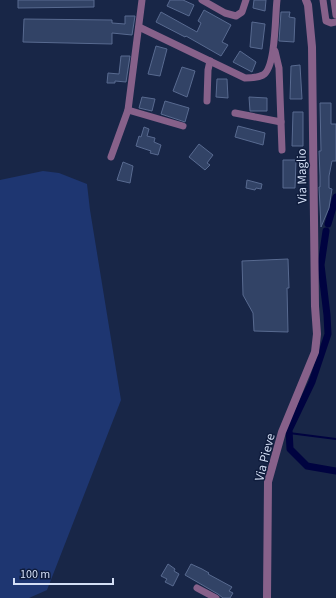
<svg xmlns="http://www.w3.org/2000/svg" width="336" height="598" viewBox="0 0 336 598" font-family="'Source Sans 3',sans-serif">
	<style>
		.green { fill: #1e3671 }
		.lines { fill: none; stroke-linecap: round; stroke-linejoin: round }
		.stream { stroke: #000340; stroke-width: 2 }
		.canal { stroke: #000340; stroke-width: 7 }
		.building { fill: #324366; stroke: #586a90 }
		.minor { stroke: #87618a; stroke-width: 7 }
		.tertiary { stroke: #87618a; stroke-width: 8 }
		.labels { text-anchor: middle; stroke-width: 3; stroke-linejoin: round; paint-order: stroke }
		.street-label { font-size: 13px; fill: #d4dff5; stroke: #0f1c3c }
	</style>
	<rect width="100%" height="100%" fill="#182647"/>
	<path class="green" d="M43 171 59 173 87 184 90 210 121 400 47 590 29 598H0V180Z"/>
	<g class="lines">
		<path class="stream" d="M289 433 336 439"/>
		<g class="canal">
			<path d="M328 224 336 197"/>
			<path d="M326 231 321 265 327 315 328 334 312 382 289 430 290 449 307 466 336 471"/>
		</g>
	</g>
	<g class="building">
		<path d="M18 0H94V7L18 8Z"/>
		<path d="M170 0H183L194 5 189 16 167 6Z"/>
		<path d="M254 0H266L265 11 253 8Z"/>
		<path d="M204 10 231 25 222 42 228 45 221 56 186 36 185 37 156 22 161 12 197 32 201 23 198 21Z"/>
		<path d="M281 12H290L289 17 295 18 294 42 279 41Z"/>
		<path d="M125 16H135L132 35 112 33V44L23 42 24 19 112 20V23L125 24Z"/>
		<path d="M252 22 265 24 262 49 250 47Z"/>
		<path d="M156 46 167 49 160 76 148 74Z"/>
		<path d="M240 51 256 62 252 72 233 62Z"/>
		<path d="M121 56H130L126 82 115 81V83H107L108 73 119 74Z"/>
		<path d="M300 65 302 99H290L291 66Z"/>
		<path d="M182 67 195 71 187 97 173 91Z"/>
		<path d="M217 79H227L228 98 216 97Z"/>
		<path d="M142 97 155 99 152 111 139 108Z"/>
		<path d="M249 97 267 98V111H250Z"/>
		<path d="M165 101 189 108 185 122 161 114Z"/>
		<path d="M320 103H331V124H336V161H332L329 176V188L332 189 329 208 321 227 319 187H320V176L319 151H321Z"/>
		<path d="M293 112H303V146H292Z"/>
		<path d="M238 126 265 133 263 145 235 137Z"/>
		<path d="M144 127 149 129 147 136 155 138 154 142 161 145 158 155 150 153 151 151 136 146 139 136 141 137Z"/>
		<path d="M199 144 213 155 207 163 210 165 205 170 189 157Z"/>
		<path d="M283 160H296L295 188H283Z"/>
		<path d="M123 162 133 166 130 183 117 180Z"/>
		<path d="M247 180 262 184 261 189 256 188 255 190 246 188Z"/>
		<path d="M288 259 289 288H287L288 332 254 331 253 313 243 295 242 261Z"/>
		<path d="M168 564 175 569 174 571 179 574 173 586 165 582 167 579 161 576Z"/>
		<path d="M191 564 202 569 209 573 208 574 232 587 229 591 233 593 230 598H223L218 594 185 575Z"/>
	</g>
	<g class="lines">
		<g class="minor">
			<path d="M202 0 225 13 236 16 242 12 246 0"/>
			<path d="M323 0 326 21 331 23 336 22"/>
			<path d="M334 0 336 15"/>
			<path d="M139 27 245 78C251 78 257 78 263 75 276 68 275 15 277 0"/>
			<path d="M275 51 279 68 282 150"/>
			<path d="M207 101 208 70 210 61"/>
			<path d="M128 110 183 126"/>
			<path d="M235 113 281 122"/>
			<path d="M111 157 128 110 142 0"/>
			<path d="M197 588 216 598"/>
		</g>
		<path class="tertiary" d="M267 598 268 482 282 432 315 352 317 334 315 306 312 47 308 5 306 0"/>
	</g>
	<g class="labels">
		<g class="street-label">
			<text transform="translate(301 176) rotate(-91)" y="5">Via Maglio</text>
			<text transform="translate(264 457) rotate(-76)" y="5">Via Pieve</text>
		</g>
	</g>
	<path d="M14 578v6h99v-6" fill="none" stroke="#d4dff5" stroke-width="2"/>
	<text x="20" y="578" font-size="12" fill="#d4dff5" stroke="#0f1c3c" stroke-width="3" paint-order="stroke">100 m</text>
</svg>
